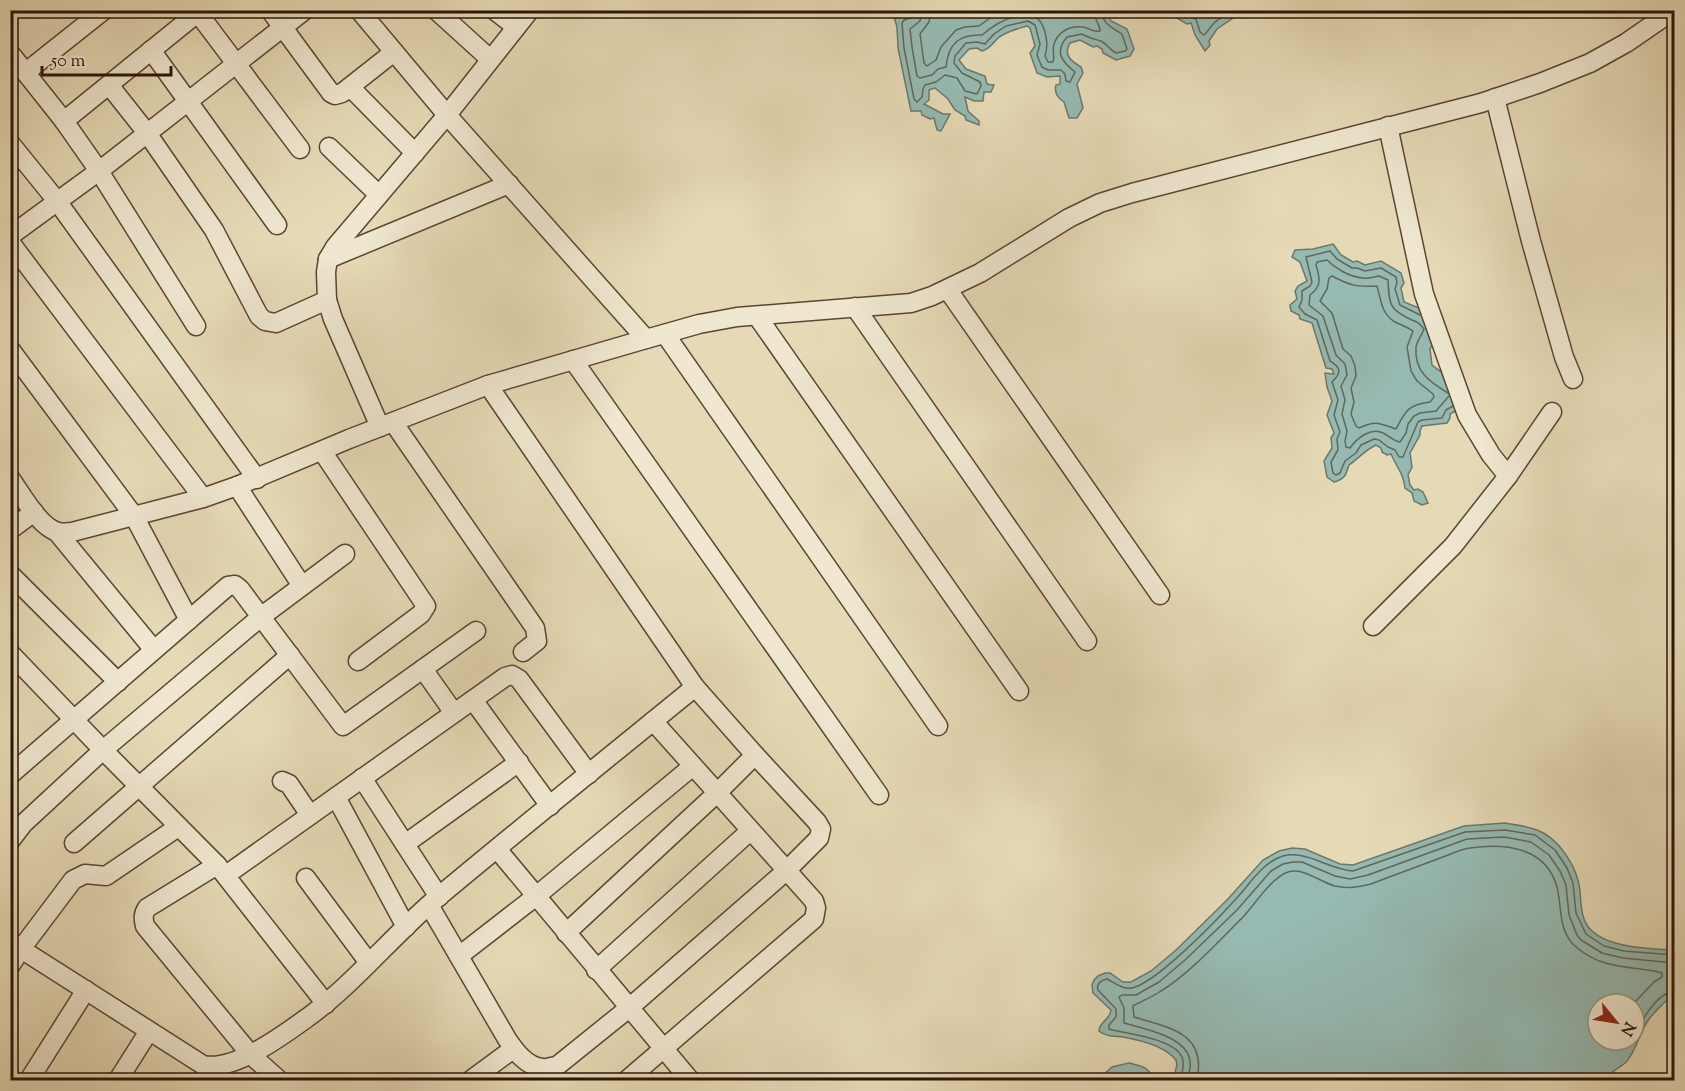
<svg xmlns="http://www.w3.org/2000/svg" width="1685" height="1091" viewBox="0 0 1685 1091" font-family="'Sorts Mill Goudy',serif">
	<style>
		.water { fill: #96bab2; stroke: #6b786e; stroke-width: 1.5; fill-rule: evenodd }
		.lines { fill: none; stroke-linecap: round; stroke-linejoin: round }
		.shore { stroke: #60675e; stroke-width: 1.5 }
		.minor-casing { stroke: #5a4634; stroke-width: 21 }
		.minor { stroke: #efe7d0; stroke-width: 18 }
	</style>
	<rect width="100%" height="100%" fill="#e6dab6"/>
	<filter id="stains"><feTurbulence type="fractalNoise" baseFrequency=".00333" numOctaves="4"/><feColorMatrix values="0 0 0 0 .2 0 0 0 0 .09 0 0 0 0 .02 0 0 0 .5 -.17"/></filter>
	<radialGradient id="worn" r=".72"><stop offset=".6" stop-color="#630" stop-opacity="0"/><stop offset="1" stop-color="#630" stop-opacity=".3"/></radialGradient>
	<g class="water">
		<path d="M891 10 900 11 906 14 917 10 1110 11 1108 15 1111 21 1127 29 1134 49 1130 56 1116 60 1103 53 1102 49 1097 46 1093 47 1080 40 1070 43C1063 55 1071 61 1081 67L1083 73 1077 84 1083 108 1077 118H1069L1064 102C1058 98 1054 92 1056 85L1060 84V76L1047 77 1037 73 1030 53 1035 46 1030 28 1027 26C1017 29 1007 31 998 38 992 44 990 49 982 51L977 48 969 49 959 60 966 69 985 76 987 84 994 85 991 92H984L983 101H974L965 97 968 111 979 121V125L966 120 965 116 955 110 948 99 935 88 929 90V100L924 104 943 114H950L941 131 937 130 934 118 930 119 922 115 921 111H911L898 48 897 27 894 17 889 12Z"/>
		<path d="M1176 11V10L1237 11 1233 18 1217 29 1209 41 1210 45 1205 51 1195 35 1191 23 1187 24 1177 18Z"/>
		<path d="M1333 244 1341 255 1353 262 1357 261 1365 265 1381 261 1401 273 1404 283 1401 288 1404 302 1429 312 1439 333 1430 349 1432 365 1453 381 1459 409 1450 414V418L1447 423 1422 426 1420 431V435L1410 453 1412 467 1408 475 1410 485 1414 490 1418 489 1423 492 1428 503 1422 505 1414 501 1412 493 1405 488C1403 472 1397 468 1391 454L1387 455 1382 452 1381 448 1376 445C1365 450 1359 458 1349 465 1346 475 1345 479 1334 482L1327 477 1324 461 1332 448 1331 438 1334 433 1327 415 1332 401 1327 387 1325 373 1334 374 1332 369 1326 368 1312 323 1300 319 1299 315 1291 311 1290 305 1297 299 1295 291 1298 286 1307 281 1300 262 1292 257 1295 250 1313 249Z"/>
		<path d="M1505 823C1515 825 1527 826 1537 830 1559 838 1578 868 1580 891 1581 904 1581 921 1591 930 1609 948 1650 949 1674 950V995C1665 1001 1653 1013 1647 1022 1639 1035 1636 1050 1627 1061 1620 1069 1610 1070 1606 1080H1173L1177 1065 1176 1060C1165 1046 1140 1040 1123 1037 1114 1036 1106 1037 1099 1031 1099 1022 1110 1020 1111 1010L1093 993 1092 985 1094 980 1098 976 1105 973H1110L1123 982H1131L1151 971 1176 950 1227 900 1263 860 1279 851 1292 848 1305 849 1340 864 1353 865 1464 826ZM1598 1004H1634V1040H1598Z"/>
		<path d="M1129 1063C1141 1066 1150 1067 1153 1080H1098L1112 1067Z"/>
	</g>
	<g class="lines">
		<g class="shore">
			<path d="M915 10 913 17 904 20 902 23 904 48 914 99 917 102 922 97 923 89 925 85 936 82 945 75 957 78 965 91 977 94 981 86 980 82 962 73 954 63 955 56 966 43 977 42 985 44 994 34 1006 26 1028 21 1035 25 1040 44 1037 55 1042 67 1048 70H1061L1065 74 1066 81 1070 82 1075 72C1062 62 1054 52 1067 37L1082 34C1089 38 1094 39 1101 41 1107 44 1110 50 1116 53L1125 51 1127 49 1122 34C1113 28 1100 23 1103 10"/>
			<path d="M922 10 920 21 910 29 912 47 917 76 920 78 932 75 938 69 946 67C948 44 959 34 982 35 997 22 1035 0 1044 29 1047 39 1048 46 1045 56L1048 62H1053C1055 57 1052 50 1054 44 1058 32 1070 25 1082 27 1089 27 1092 33 1100 31 1101 25 1093 20 1095 10"/>
			<path d="M931 10 929 22 920 34 924 63 927 66 936 60 941 47 956 30 965 27 979 26 1001 10"/>
			<path d="M1182 10 1184 15 1196 19 1200 32 1204 35C1208 32 1210 27 1214 23 1219 18 1226 16 1230 10"/>
			<path d="M1332 276C1351 286 1356 287 1377 286 1381 299 1381 314 1395 322 1401 325 1407 327 1413 331L1407 347 1411 371 1417 381 1433 394 1434 397 1430 402C1408 405 1406 410 1396 429 1379 423 1376 420 1359 428L1356 426 1351 414 1354 402 1351 388 1356 376 1355 366 1351 356 1343 349 1332 313 1320 301 1327 289 1329 278Z"/>
			<path d="M1420 315 1400 305 1395 289 1397 282 1396 277 1381 268 1365 271 1357 268H1352L1337 259 1330 251 1306 257 1312 282 1310 286 1302 291V300L1299 307 1305 314 1317 320 1330 361C1342 368 1341 373 1332 382L1338 400 1334 415 1340 432 1337 439 1338 450 1331 462 1333 473 1336 475 1340 473 1345 461 1356 453 1361 445 1374 439 1379 440 1388 447 1395 450 1399 457H1403L1418 422 1422 420 1442 418 1446 410 1453 406"/>
			<path d="M1448 393C1430 382 1414 372 1416 347 1417 341 1422 335 1424 329 1420 324 1418 322 1412 320 1389 310 1389 304 1388 280L1379 276C1374 277 1369 279 1363 278 1350 277 1336 269 1327 260L1317 262 1316 265C1320 278 1322 286 1310 295L1309 305 1323 316 1336 355 1345 364 1347 375 1341 386 1345 400 1342 414 1347 431 1345 441 1346 447 1350 448C1357 438 1371 427 1383 433 1390 436 1393 441 1400 442L1406 433 1408 424 1414 416 1420 413 1436 411 1449 396"/>
			<path d="M1634 1036C1641 1021 1657 993 1674 991"/>
			<path d="M1180 1080C1182 1074 1185 1064 1182 1057 1173 1038 1126 1034 1109 1029V1025L1116 1017V1009L1098 990C1096 984 1101 980 1107 979 1115 983 1123 990 1132 988 1156 983 1215 922 1233 902 1248 887 1262 862 1283 856 1306 850 1328 869 1353 871L1465 832 1505 830 1535 835 1555 850 1567 868 1573 883 1576 913 1586 934 1604 946 1624 951 1674 955"/>
			<path d="M1187 1080C1189 1073 1192 1065 1189 1057 1183 1036 1142 1028 1124 1023V1008L1119 997 1122 995H1136L1159 982 1185 960 1237 910 1271 871 1283 864 1293 862H1302L1335 876 1350 879 1368 875 1467 839 1504 837 1531 842 1549 855 1560 871 1566 885 1569 915 1577 935 1581 940 1602 953 1623 958 1674 963"/>
			<path d="M1197 1080C1207 1033 1170 1028 1134 1017L1133 1006C1142 1001 1152 997 1161 991 1188 975 1220 940 1243 917 1255 904 1271 878 1288 872 1303 867 1320 882 1335 886 1348 889 1358 887 1371 884 1394 875 1417 867 1440 858 1450 855 1460 849 1470 848 1505 843 1546 847 1557 887 1562 907 1558 932 1576 947 1596 964 1615 966 1640 969 1647 970 1655 971 1662 973V977L1654 982 1633 1004"/>
		</g>
		<defs>
			<g id="minor">
				<path d="M270 10 331 93 335 95 342 93 394 52"/>
				<path d="M359 10 447 115 646 339"/>
				<path d="M436 10 490 59"/>
				<path d="M494 10 516 27"/>
				<path d="M198 13 300 149"/>
				<path d="M151 50 277 225"/>
				<path d="M10 53 64 121 99 171 196 326"/>
				<path d="M26 72 104 10"/>
				<path d="M109 85 147 133 214 230 259 316 265 321 276 323 327 300"/>
				<path d="M350 87 415 153"/>
				<path d="M1495 98 1531 241 1564 357 1573 379"/>
				<path d="M64 121 201 10"/>
				<path d="M1388 126 1424 294 1467 415 1491 455 1508 476 1552 412"/>
				<path d="M10 143 57 201 257 479"/>
				<path d="M329 147 379 195"/>
				<path d="M10 236 99 171 305 10"/>
				<path d="M10 242 203 498"/>
				<path d="M328 259 509 184"/>
				<path d="M948 290 1160 595"/>
				<path d="M855 307 1087 641"/>
				<path d="M757 316 1019 691"/>
				<path d="M665 334 938 726"/>
				<path d="M10 349 134 516 189 620"/>
				<path d="M573 360 879 795"/>
				<path d="M488 385 695 687 755 755 717 793 566 933"/>
				<path d="M393 422 535 628 537 641 523 652"/>
				<path d="M380 427 333 319 327 300 326 272 328 259 335 247 447 115 530 10"/>
				<path d="M322 451 426 606 421 614 358 661"/>
				<path d="M10 478C21 493 39 527 58 532 62 533 68 532 72 532L203 498 237 486 349 439 488 385 646 339 699 324 737 317 911 303 932 296 980 273 1069 218 1100 203 1132 193 1481 103 1540 83 1590 63 1626 43 1674 10"/>
				<path d="M237 486 302 586"/>
				<path d="M10 530 34 512"/>
				<path d="M57 532 154 650"/>
				<path d="M10 574 118 682"/>
				<path d="M1373 626 1453 546 1508 476"/>
				<path d="M10 653 103 750 217 865 326 1004"/>
				<path d="M423 669 454 713"/>
				<path d="M473 700 550 806"/>
				<path d="M10 775 228 586 235 585 240 589 343 726 476 631"/>
				<path d="M362 778 439 897"/>
				<path d="M282 781 289 784 310 815"/>
				<path d="M336 797 406 927"/>
				<path d="M10 841 23 824 103 750 262 616 345 554"/>
				<path d="M74 843 290 655"/>
				<path d="M405 844 519 762"/>
				<path d="M497 849 690 1080"/>
				<path d="M217 865 147 908C143 914 143 918 145 926L251 1055 279 1080"/>
				<path d="M226 875 505 677 512 675 519 679 589 774"/>
				<path d="M306 878 369 963"/>
				<path d="M429 905 507 1039C515 1051 526 1066 542 1068 546 1069 553 1066 557 1066L629 1008 786 871 819 838 821 829 817 822 755 755"/>
				<path d="M10 942 203 1065C235 1072 286 1033 311 1015 355 982 390 939 431 903 518 830 607 759 695 687"/>
				<path d="M459 956 535 897 693 766"/>
				<path d="M10 966 21 949 73 880 85 874 106 876 178 827"/>
				<path d="M596 970 750 831"/>
				<path d="M29 1080 86 990"/>
				<path d="M118 1080 149 1031"/>
				<path d="M471 1080 513 1049"/>
				<path d="M627 1080 814 919 816 908 814 901 653 721"/>
			</g>
		</defs>
		<use href="#minor" class="minor-casing"/>
		<use href="#minor" class="minor"/>
	</g>
	<rect width="1685" height="1091" fill="none" stroke="#e6dab6" stroke-width="36"/>
	<rect x="12" y="12" width="1661" height="1067" fill="none" stroke="#2b1409" stroke-width="3"/>
	<rect x="18" y="18" width="1649" height="1055" fill="none" stroke="#2b1409" stroke-width="1.5"/>
	<g transform="translate(1616 1022) rotate(120)"><circle r="28" fill="#efe7d0" stroke="#a19380" stroke-width="1.5"/>
	<path d="M0-4.5L10 22L0 15L-10 22Z" fill="#8f2418"/>
	<text y="-9" font-size="16" font-weight="bold" text-anchor="middle" fill="#2b1409">N</text>
	</g>
	<path d="M42 66v9h129v-9" fill="none" stroke="#2b1409" stroke-width="3"/>
	<text x="51" y="66" font-size="18" fill="#2b1409" stroke="#efe7d0" stroke-width="4.5" paint-order="stroke">50 m</text>
	<rect width="100%" height="100%" filter="url(#stains)"/>
	<rect width="100%" height="100%" fill="url(#worn)"/>
</svg>
